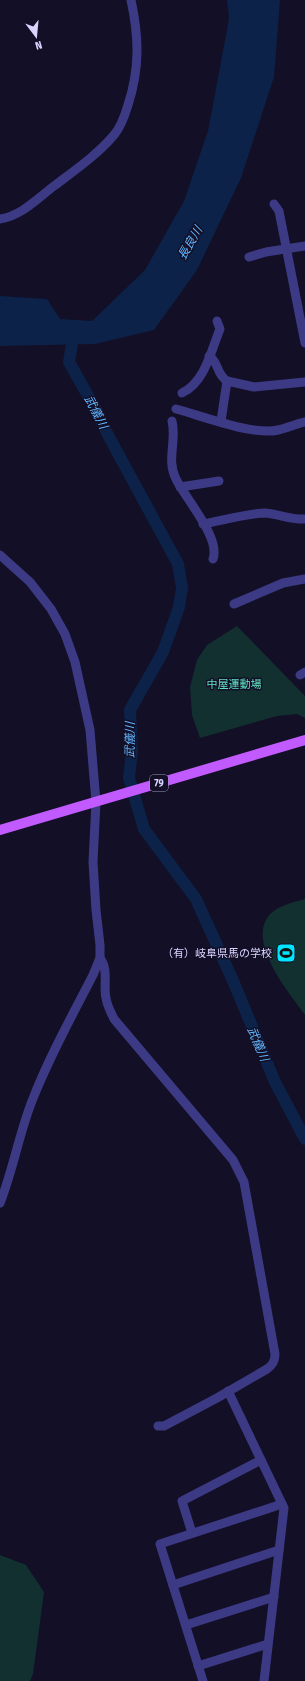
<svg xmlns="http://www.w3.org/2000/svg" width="305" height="1681" viewBox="0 0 305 1681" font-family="'Fira Sans Condensed','Noto Sans JP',sans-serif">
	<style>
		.green { fill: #12302f }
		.water { fill: #0c2248 }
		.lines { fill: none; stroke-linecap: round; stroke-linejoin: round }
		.river { stroke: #0c2248; stroke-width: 12 }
		.minor { stroke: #3d3a85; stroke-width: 9 }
		.major { stroke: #c25bff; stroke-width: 10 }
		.labels { text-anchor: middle; stroke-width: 3; stroke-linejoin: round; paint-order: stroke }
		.shield { fill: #130f26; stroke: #9e99be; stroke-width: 1 }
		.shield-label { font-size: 10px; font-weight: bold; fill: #d9d4ff }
		.park-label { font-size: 11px; fill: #5fe0c0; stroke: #130f26 }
		.poi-label { font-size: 11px; fill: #d9d4ff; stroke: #130f26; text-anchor: end }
		.water-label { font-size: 12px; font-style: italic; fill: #62b6ff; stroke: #130f26 }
	</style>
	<rect width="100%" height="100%" fill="#130f26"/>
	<g class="green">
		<path d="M237 626 305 696V718L297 714 277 716 200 738 192 715 190 687 197 660 207 645Z"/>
		<path d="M305 899V1015C290 994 251 948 266 920 273 906 292 903 305 899Z"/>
		<path d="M0 1555 26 1565 44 1592 33 1674 30 1681H0Z"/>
	</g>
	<path class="water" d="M227 0H280L274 77 241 178 197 270 154 330 95 344 0 346V296L47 299 60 319 92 321 145 270 184 201 208 131 229 19Z"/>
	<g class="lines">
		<path class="river" d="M73 338 69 362 96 410 108 435 178 564 182 588 179 607 163 652 130 710 132 751 129 778 144 829 196 899 234 983 275 1082 305 1139"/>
		<g class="minor">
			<path d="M274 204 279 211 305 343"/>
			<path d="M0 219C21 216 37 199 54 186 75 170 97 155 114 135 121 127 125 115 128 105 140 68 139 37 131 0"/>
			<path d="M249 257 266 252 305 246"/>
			<path d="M209 356C219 362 216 374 227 381"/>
			<path d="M182 393C205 382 211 351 220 329L217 321"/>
			<path d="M176 409C203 416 253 436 278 430 287 428 296 424 305 422"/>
			<path d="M172 421C177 441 166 460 176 479 185 498 221 538 213 559"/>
			<path d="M221 421 227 381 254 387 305 382"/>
			<path d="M180 487 219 481"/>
			<path d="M203 524C220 521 249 513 265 513 279 514 291 520 305 519"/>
			<path d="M0 555 30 582 51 609 65 634 75 662 90 730 96 802 93 862 96 910 100 945V958L93 975C72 1016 49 1057 32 1101 19 1134 13 1170 0 1203"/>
			<path d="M234 604 283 583 305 579"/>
			<path d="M300 675 305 672"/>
			<path d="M100 958C109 970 103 985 106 998 107 1006 111 1012 114 1019L233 1160 244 1182 275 1354C275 1361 273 1365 267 1369L217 1398 164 1426H158"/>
			<path d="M228 1391 284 1508 264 1681"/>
			<path d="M192 1533 182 1501 261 1460"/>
			<path d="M173 1585 279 1550"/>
			<path d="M186 1625 274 1597"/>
			<path d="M198 1666 268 1644"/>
			<path d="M203 1681 160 1544 282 1504"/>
		</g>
		<path class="major" d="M0 830 305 740"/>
	</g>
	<defs>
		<symbol id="stadium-square" viewBox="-11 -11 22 22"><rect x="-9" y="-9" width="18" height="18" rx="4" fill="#00e5ff" stroke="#130f26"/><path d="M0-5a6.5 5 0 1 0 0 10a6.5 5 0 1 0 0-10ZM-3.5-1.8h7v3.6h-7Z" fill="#111"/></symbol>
	</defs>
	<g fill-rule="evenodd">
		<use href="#stadium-square" x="275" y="942" width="22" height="22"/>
	</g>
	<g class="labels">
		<rect class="shield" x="150" y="775" width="18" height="16" rx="3"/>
		<g class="shield-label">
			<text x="159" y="787">79</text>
		</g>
		<g class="park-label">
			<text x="234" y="688">中屋運動場</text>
		</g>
		<g class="poi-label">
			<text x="272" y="957">（有）岐阜県馬の学校</text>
		</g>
		<g class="water-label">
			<text transform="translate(190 243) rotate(-60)" y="4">長良川</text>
			<text transform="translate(96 412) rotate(62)" y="4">武儀川</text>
			<text transform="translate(130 740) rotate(-89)" y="4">武儀川</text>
			<text transform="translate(258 1044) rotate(67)" y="4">武儀川</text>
		</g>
	</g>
	<g transform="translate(36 36) rotate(164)" stroke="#130f26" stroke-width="3" paint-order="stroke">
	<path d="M0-3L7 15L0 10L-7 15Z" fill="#d9d4ff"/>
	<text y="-6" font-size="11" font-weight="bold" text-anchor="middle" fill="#d9d4ff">N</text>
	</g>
</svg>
